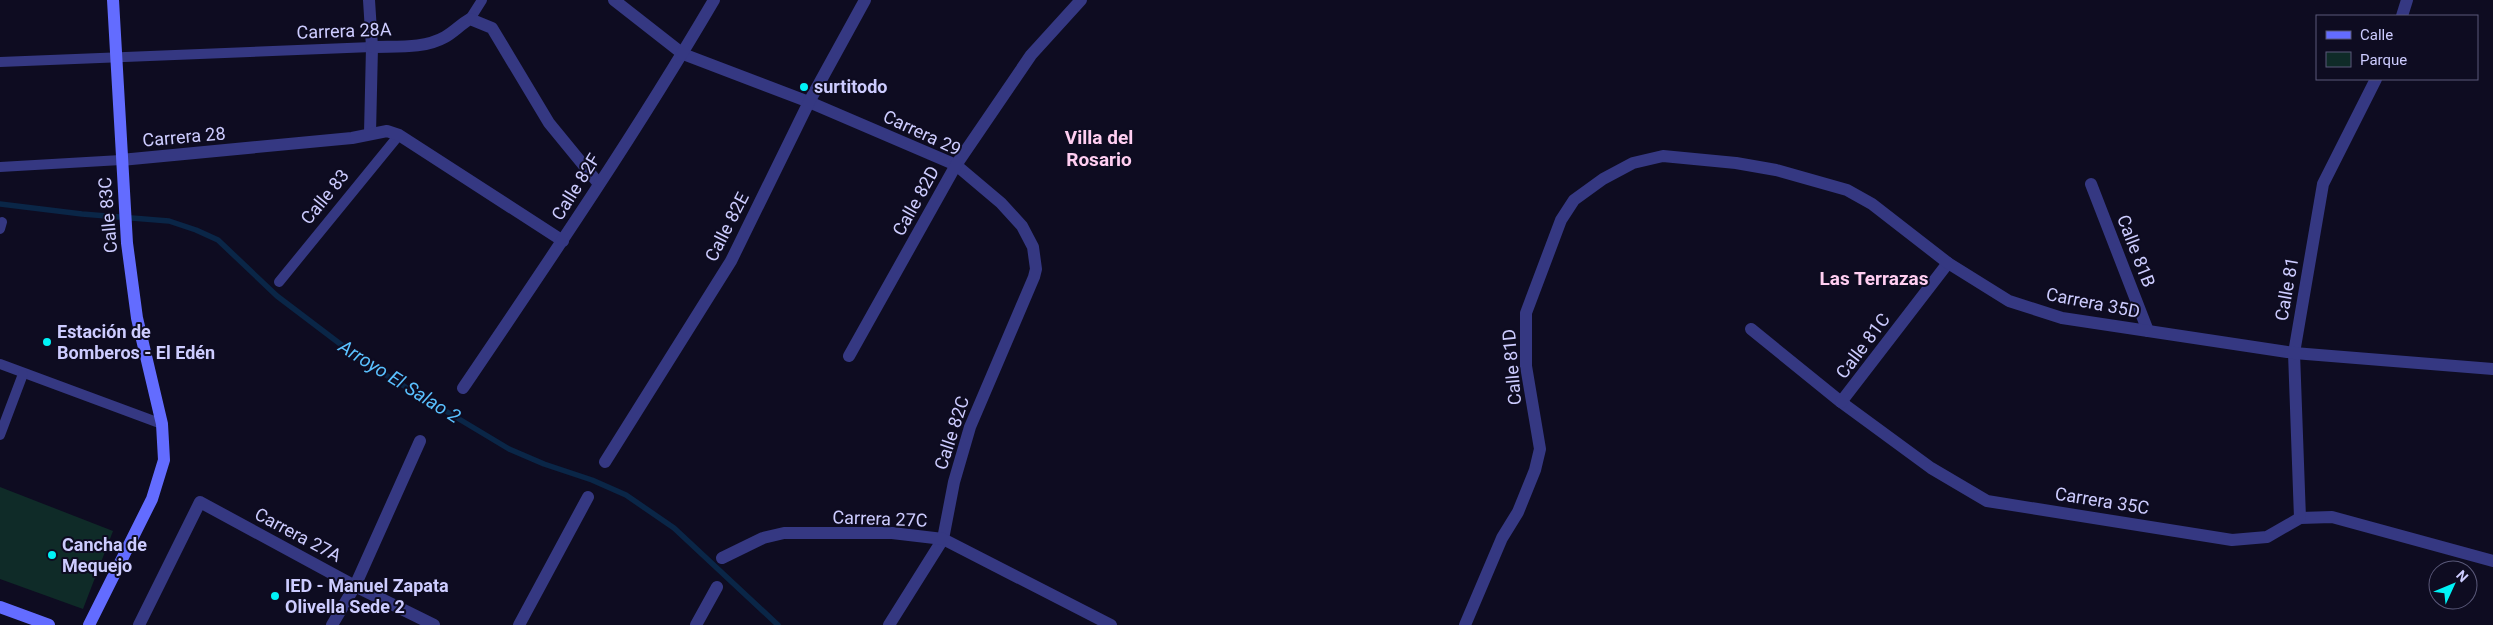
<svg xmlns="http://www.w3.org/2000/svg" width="2493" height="625" viewBox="0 0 2493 625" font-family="Roboto,sans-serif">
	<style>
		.green { fill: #0f2b28 }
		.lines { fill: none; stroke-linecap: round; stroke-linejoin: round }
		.stream { stroke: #0a2647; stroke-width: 5.5 }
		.lane { stroke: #353882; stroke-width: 10 }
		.street { stroke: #353882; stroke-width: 12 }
		.secondary { stroke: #636cff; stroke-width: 12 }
		.poi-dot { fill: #00f3f7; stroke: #0e0c21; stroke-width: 2 }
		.labels { text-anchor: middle; stroke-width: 4; stroke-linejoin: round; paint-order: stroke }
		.street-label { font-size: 18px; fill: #cdccff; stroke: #0e0c21 }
		.poi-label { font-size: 18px; font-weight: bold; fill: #cdccff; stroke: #0e0c21; text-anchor: start }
		.neighbourhood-label { font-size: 19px; font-weight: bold; fill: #ffcef1; stroke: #0e0c21 }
		.water-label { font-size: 19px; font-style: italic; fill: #5ac1ff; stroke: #0e0c21 }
	</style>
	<rect width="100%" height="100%" fill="#0e0c21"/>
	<path class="green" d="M0 487 113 531 83 609 0 579Z"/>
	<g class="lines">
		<path class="stream" d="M0 204 82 214 169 221 196 230 218 240 277 296 364 362 509 449 544 464 592 480 626 495 674 528 778 625"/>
		<g class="lane">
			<path d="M470 19 482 0"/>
			<path d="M0 62 372 47"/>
			<path d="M0 167 121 160"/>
			<path d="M0 229 2 222"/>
			<path d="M279 282 399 135"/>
			<path d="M0 364 162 424"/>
			<path d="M0 435 23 374"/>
		</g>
		<g class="street">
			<path d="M369 0 372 47 370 133"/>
			<path d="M614 0 683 54 809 102 956 165 1001 203 1022 226 1033 247 1036 269 1034 277 970 427 954 482 943 539 889 625"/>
			<path d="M2402 16 2407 0"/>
			<path d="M372 47C396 46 424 49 445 37 454 32 461 24 470 19L492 28 549 123 599 184"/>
			<path d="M121 160 352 138 387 131 399 135 563 241"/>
			<path d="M2091 184 2148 331"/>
			<path d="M1751 329 1841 402 1931 468 1987 501 2232 540 2267 537 2300 518 2332 517 2493 561"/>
			<path d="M849 356 956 165 1031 55 1081 0"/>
			<path d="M463 388C549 261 636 133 714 0"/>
			<path d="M1841 402 1948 263"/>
			<path d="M605 462 731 261 809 102 865 0"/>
			<path d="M2300 518 2294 353 2323 184 2376 79"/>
			<path d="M722 558 763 538 784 533H892L943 539 1111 625"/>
			<path d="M139 625 200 502 355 586 434 625"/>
			<path d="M332 625 355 586 420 441"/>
			<path d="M519 625 588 497"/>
			<path d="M696 625 717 587"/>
			<path d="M1465 625 1502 538 1518 512 1535 470 1540 449 1526 366V313L1561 220 1574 200 1603 179 1633 163 1663 156 1736 163 1776 170 1847 190 1872 204 1948 263 2009 301 2062 318 2294 353 2493 369"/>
		</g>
		<g class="secondary">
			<path d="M0 607 49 625"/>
			<path d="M89 625 152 499 164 460 162 424 137 318 127 243 113 0"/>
		</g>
	</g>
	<g class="poi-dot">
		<circle cx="804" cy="87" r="5"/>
		<circle cx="47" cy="342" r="5"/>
		<circle cx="52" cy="555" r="5"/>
		<circle cx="275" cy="596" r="5"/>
	</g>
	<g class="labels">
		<g class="street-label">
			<text transform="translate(344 31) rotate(-2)" y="6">Carrera 28A</text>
			<text transform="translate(922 133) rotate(25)" y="6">Carrera 29</text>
			<text transform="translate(184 137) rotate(-5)" y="6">Carrera 28</text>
			<text transform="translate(576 187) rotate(-58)" y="6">Calle 82F</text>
			<text transform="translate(325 197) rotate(-51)" y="6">Calle 83</text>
			<text transform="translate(916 201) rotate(-61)" y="6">Calle 82D</text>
			<text transform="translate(108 215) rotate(-95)" y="6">Calle 83C</text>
			<text transform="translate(727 227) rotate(-63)" y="6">Calle 82E</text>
			<text transform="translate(2136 251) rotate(69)" y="6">Calle 81B</text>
			<text transform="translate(2287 289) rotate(-80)" y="6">Calle 81</text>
			<text transform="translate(2093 303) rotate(11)" y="6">Carrera 35D</text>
			<text transform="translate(1863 346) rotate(-53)" y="6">Calle 81C</text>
			<text transform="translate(1512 367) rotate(-95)" y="6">Calle 81D</text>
			<text transform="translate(952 433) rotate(-72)" y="6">Calle 82C</text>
			<text transform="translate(2102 501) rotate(9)" y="6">Carrera 35C</text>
			<text transform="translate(880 519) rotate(2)" y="6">Carrera 27C</text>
			<text transform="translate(298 535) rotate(28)" y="6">Carrera 27A</text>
		</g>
		<g class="poi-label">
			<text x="814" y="93">surtitodo</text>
			<text x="57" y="338">Estación de<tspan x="57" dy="21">Bomberos - El Edén</tspan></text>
			<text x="62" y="551">Cancha de<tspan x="62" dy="21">Mequejo</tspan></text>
			<text x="285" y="592">IED - Manuel Zapata<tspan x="285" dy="21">Olivella Sede 2</tspan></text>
		</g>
		<g class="neighbourhood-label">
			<text x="1099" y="144">Villa del<tspan x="1099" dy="22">Rosario</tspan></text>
			<text x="1874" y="285">Las Terrazas</text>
		</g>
		<g class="water-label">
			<text transform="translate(400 381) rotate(32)" y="7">Arroyo El Salao 2</text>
		</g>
	</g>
	<rect x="2316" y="15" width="162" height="65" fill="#0e0c21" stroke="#5a597a"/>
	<rect x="2326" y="31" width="25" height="8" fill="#636cff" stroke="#5a597a"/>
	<text x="2360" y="40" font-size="15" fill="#cdccff">Calle</text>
	<rect x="2326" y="52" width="25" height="15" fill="#0f2b28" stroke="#5a597a"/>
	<text x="2360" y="65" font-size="15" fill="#cdccff">Parque</text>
	<g transform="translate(2453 585) rotate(46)"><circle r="24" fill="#0e0c21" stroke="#5a597a"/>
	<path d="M0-4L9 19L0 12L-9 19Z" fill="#00f3f7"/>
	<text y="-8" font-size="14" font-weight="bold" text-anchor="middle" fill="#cdccff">N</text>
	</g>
</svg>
